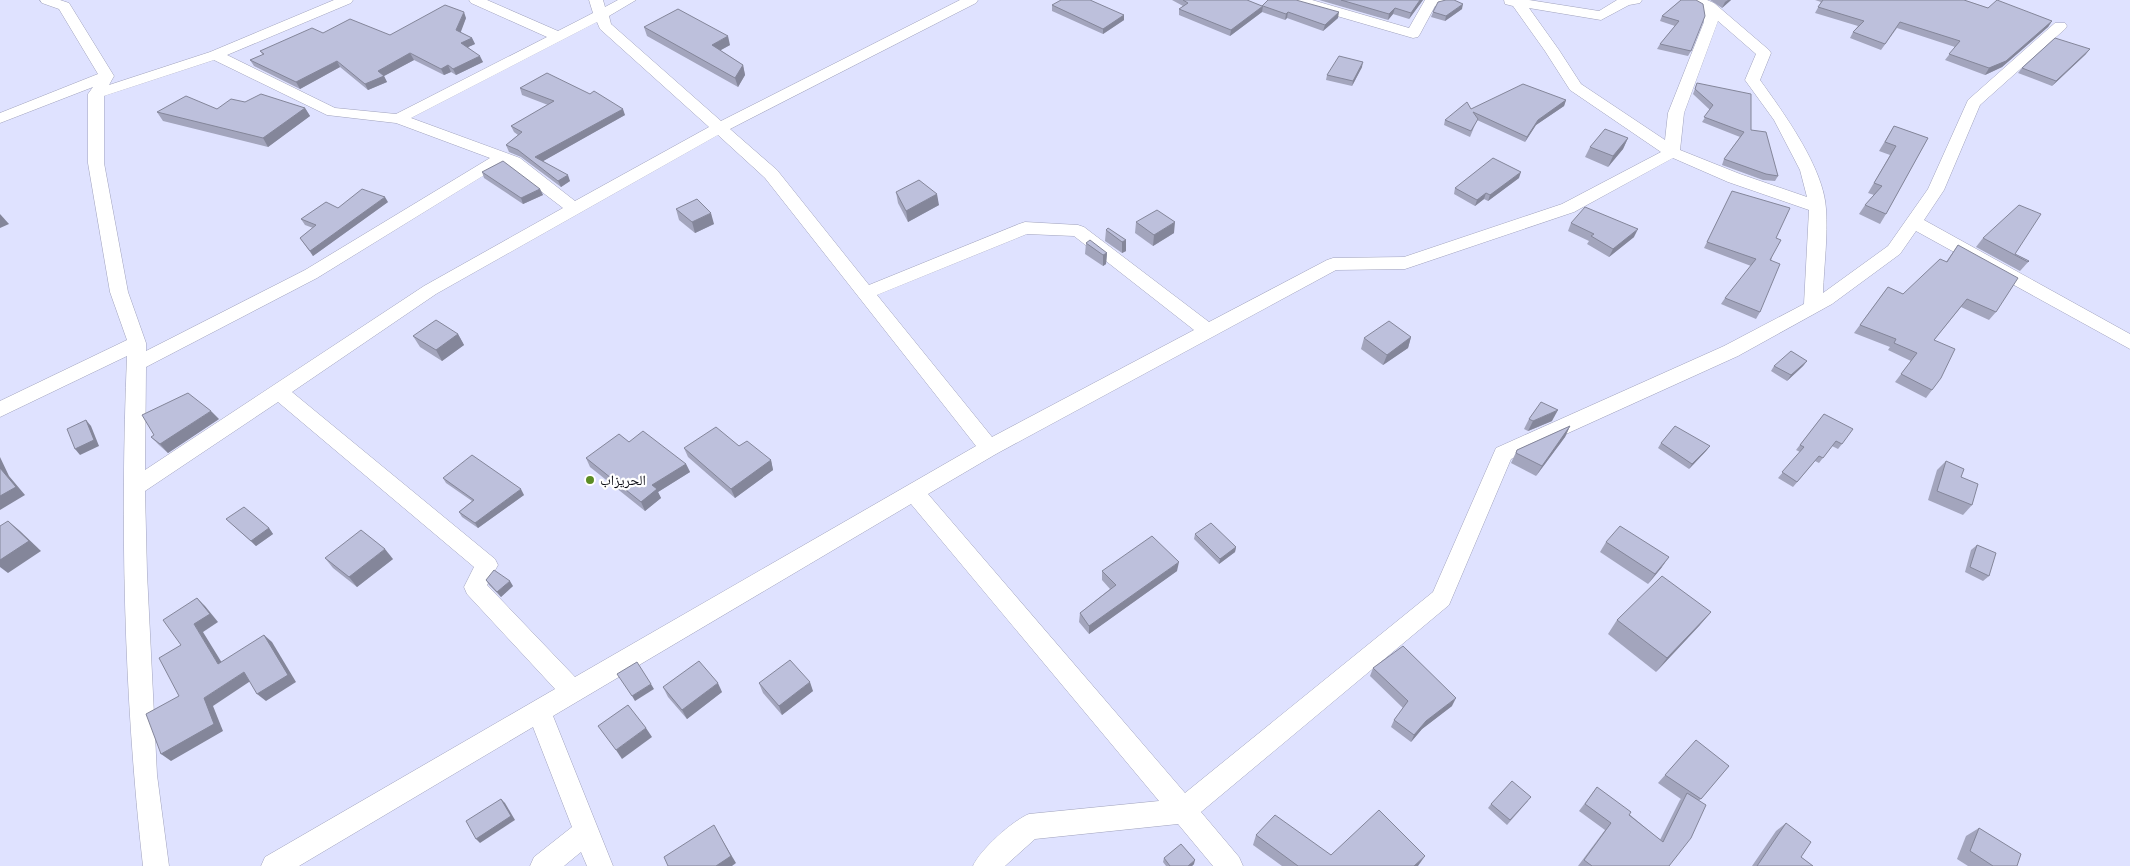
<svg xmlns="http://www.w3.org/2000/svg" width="2130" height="866" viewBox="0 0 2130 866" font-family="Inter,'Noto Naskh Arabic',sans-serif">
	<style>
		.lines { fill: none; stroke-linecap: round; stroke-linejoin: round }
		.minor-casing { stroke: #a0a2bd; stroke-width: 1 }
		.minor { fill: #fff; fill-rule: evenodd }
		.wall { fill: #a3a5bd }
		.shaded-wall { fill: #84869a }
		.building { fill: #bdc0dc; stroke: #84869a }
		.poi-dot { fill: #5c8d24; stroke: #fff; stroke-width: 2 }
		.labels { text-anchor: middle; stroke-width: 4.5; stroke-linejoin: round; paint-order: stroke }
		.poi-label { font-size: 14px; fill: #0c0d16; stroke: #fff; text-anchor: start }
	</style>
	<rect width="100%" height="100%" fill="#dfe2ff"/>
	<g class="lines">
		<defs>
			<g id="minor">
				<path d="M40 0H60L69 3 114 76 109 85 210 52 334 0H353L351 3 227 55 335 108 396 114 547 37 471 3 469 0H487L558 31 593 13 589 0H603L605 7 618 0H636L609 16 611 24 721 121 960 0H978L976 3 730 129 777 170 869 285 1019 224 1025 222 1078 225 1084 227 1209 322 1327 260 1333 258 1404 257 1562 204 1661 152 1570 90 1545 51 1513 6 1505 4 1504 0H1529L1599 11 1617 0H1642L1640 3 1629 5 1601 20 1529 8 1559 50 1581 84 1665 140 1668 113 1704 22 1702 8 1689 0H1707L1714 3 1769 50 1771 53 1760 80C1783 112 1824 168 1826 209 1828 236 1824 265 1823 293L1888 246 1928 189 1968 100 2055 23H2065L2067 26 2065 29 1980 105 1944 190 1924 220 2130 334V349L1916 231 1900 254 1832 304 1738 356 1511 459 1449 605 1201 812 1239 857 1243 866H1213L1178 824 1035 839 1005 866H973C980 850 1012 821 1029 814L1159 801 911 504 553 716 613 866H587L581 852 564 866H530L534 857 572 827 533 727 299 866H261L265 857 555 689 467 594 464 587 474 567 278 402 145 491 147 573 157 775 169 866H143C124 698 120 524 127 356L0 417V401L127 340 110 292 88 163V94L93 87 0 123V113L98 74 59 9 42 3ZM1718 21 1756 54 1745 80 1774 120 1800 170 1807 197 1740 174 1680 150 1684 113ZM597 22 600 29 709 127 575 201 520 158 411 118ZM214 60 327 115 396 123 490 158 305 270 146 351V343L128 292 104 163V96ZM718 135 765 178 976 446 575 677 487 585 498 565 495 559 292 392 436 294ZM1673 158 1728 182 1809 210 1804 304 1724 346 1496 448 1433 592 1185 793 928 494 996 454 1336 270 1405 269 1411 267 1574 212ZM504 163 563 208 424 286 145 470 146 367 317 278ZM1027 234 1074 236 1194 330 992 437 877 295Z"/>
				<path d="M1290 0H1312L1409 28 1425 0H1450L1448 3 1435 6 1420 34 1418 37 1413 38 1292 3Z"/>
			</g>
		</defs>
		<use href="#minor" class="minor-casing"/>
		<use href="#minor" class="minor"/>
	</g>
	<g class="wall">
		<path d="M1172 0H1247L1262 6 1338 18 1323 31 1287 18 1285 20 1262 12 1230 36 1179 15V9L1183 6Z"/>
		<path d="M1319 0H1423L1409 19 1393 14 1388 20Z"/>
		<path d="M1681 0 1691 51 1688 56 1657 49 1660 44 1675 26 1660 21 1662 16Z"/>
		<path d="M1710 0H1731L1722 8Z"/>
		<path d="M1815 0H1964L1988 8 2052 21 2048 27 2002 67 1985 75 1945 60 1955 47 1897 28 1881 50 1850 38 1853 32 1858 26 1815 13 1821 2Z"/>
		<path d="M1052 5 1124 15V20L1103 34 1052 11Z"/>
		<path d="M1462 9 1445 21 1431 17 1433 12Z"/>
		<path d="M466 18 460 32 472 38 475 44 468 47 483 62 456 75 451 72 444 75 414 60 384 76 387 82 368 90 340 67 300 89 254 66 250 60 263 55 260 51 323 33 390 35Z"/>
		<path d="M644 27 730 45 720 50 743 65 745 75 738 87 647 36Z"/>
		<path d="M2086 54 2052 86 2018 73 2022 68Z"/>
		<path d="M1362 67 1352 86 1326 80 1327 75Z"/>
		<path d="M1697 83 1751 130 1778 176 1775 181 1763 180 1722 165 1724 159 1740 137 1702 122 1710 110 1693 94Z"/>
		<path d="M520 88 625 115 543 161 570 181 561 187 521 157 509 152 506 145 518 135 514 132 511 126 548 105 522 95Z"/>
		<path d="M1566 100 1564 106 1536 125 1525 142 1477 120 1470 137 1444 125 1445 120 1471 109Z"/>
		<path d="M245 102 305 108 310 116 268 147 163 121 157 112 217 109Z"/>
		<path d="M1894 126 1928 138 1886 214 1880 224 1859 214 1865 205 1874 195 1868 193 1890 155 1879 151Z"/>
		<path d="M1628 138 1623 149 1608 167 1585 157 1590 147Z"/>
		<path d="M482 172 540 189 543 195 523 204 484 178Z"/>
		<path d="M1519 178 1488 201 1484 199 1475 206 1454 194 1455 188Z"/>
		<path d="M896 192 939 205 908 222 898 203Z"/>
		<path d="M1729 198 1776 238 1760 312 1756 319 1721 304 1725 298 1751 266 1704 248Z"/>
		<path d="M388 202 313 256 300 238 313 228 305 225 301 219 338 208Z"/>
		<path d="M676 209 714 224 695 233 679 220Z"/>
		<path d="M1136 222 1174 233 1153 246 1135 233Z"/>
		<path d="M1571 223 1634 237 1609 257 1587 244 1589 241 1568 231Z"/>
		<path d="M1106 230 1126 240V251L1122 253 1105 241Z"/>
		<path d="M1983 238 2029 261 2020 271 1976 247Z"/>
		<path d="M1086 243 1107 253 1106 264 1103 266 1085 254Z"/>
		<path d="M1958 245 1996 312 1989 320 1961 307 1934 340 1932 390 1926 398 1895 382 1911 361 1888 350 1890 347 1854 333 1888 287 1903 294 1946 262Z"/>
		<path d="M458 334 464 345 442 361 420 347 413 336Z"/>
		<path d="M1411 337 1408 348 1383 365 1361 349 1364 338Z"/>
		<path d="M1807 361 1803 366 1787 381 1771 371 1774 366Z"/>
		<path d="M1824 414 1842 444 1838 449 1832 446 1819 463 1815 461 1793 487 1778 478 1800 452 1796 450Z"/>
		<path d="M219 419 168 453 159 445 151 437Z"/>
		<path d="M1529 419 1552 421 1528 431 1524 429Z"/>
		<path d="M1570 426 1565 437 1536 476 1511 463 1517 450Z"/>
		<path d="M629 442 686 464 690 472 658 492 661 498 645 511 590 467 586 458Z"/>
		<path d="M1661 443 1710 446 1706 451 1689 469 1658 448Z"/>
		<path d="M739 446 771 460 773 470 735 498 688 457 684 448Z"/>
		<path d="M1946 461 1961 477 1972 505 1963 515 1928 500 1937 470Z"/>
		<path d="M443 478 524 495 478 528 462 517 459 512 472 501 446 483Z"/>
		<path d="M226 519 269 528 273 534 256 546Z"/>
		<path d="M1195 534 1236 547 1235 552 1219 564 1194 539Z"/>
		<path d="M1606 542 1662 567 1648 584 1600 552Z"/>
		<path d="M1977 545 1989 576 1983 581 1965 572 1971 550Z"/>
		<path d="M325 558 393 559 357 587 333 568Z"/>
		<path d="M1102 571H1177L1089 634 1079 622 1080 613 1110 589 1102 580Z"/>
		<path d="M486 580 513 586 501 597 489 585Z"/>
		<path d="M1711 612 1699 626 1656 672 1608 634 1617 620Z"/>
		<path d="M1373 668 1452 706 1422 729 1411 742 1391 727 1394 720 1403 708 1370 676Z"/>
		<path d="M759 683 813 691 782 715 763 693Z"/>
		<path d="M663 687 722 692 687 719 668 697Z"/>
		<path d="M1689 748 1729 766 1699 801 1669 866H1578L1605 830 1579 811 1597 787 1660 840 1680 800 1681 799 1658 783Z"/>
		<path d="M1528 801 1507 825 1488 808 1491 804Z"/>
		<path d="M1786 823 1801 857 1813 866H1752L1776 831Z"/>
		<path d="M1979 828 2017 866H1968L1957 859 1966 836Z"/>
		<path d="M1256 835 1331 855 1418 866H1282L1253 845Z"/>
		<path d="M1164 858 1194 864 1192 866H1166L1163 862Z"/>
	</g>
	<g class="shaded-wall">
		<path d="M1420 0H1423L1409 19 1411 13Z"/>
		<path d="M1728 0H1731L1722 8 1725 2Z"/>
		<path d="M1463 4 1462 9 1445 21 1446 16Z"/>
		<path d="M1263 6 1262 12 1230 36 1231 30Z"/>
		<path d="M1395 8 1393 14 1388 20 1389 14Z"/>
		<path d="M464 12 466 18 459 37 456 30Z"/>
		<path d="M1288 12 1287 18 1285 20 1286 14Z"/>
		<path d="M1339 12 1338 18 1323 31 1325 25Z"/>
		<path d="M1124 15V20L1103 34V29Z"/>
		<path d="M2052 21 2048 27 2002 67 1985 75 1989 68Z"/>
		<path d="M728 36 730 45 714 54 712 45Z"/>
		<path d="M472 38 475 44 464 49 461 43Z"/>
		<path d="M2090 49 2086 54 2052 86 2056 81Z"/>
		<path d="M410 53 414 60 384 76 387 82 368 90 365 84 378 71Z"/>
		<path d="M480 56 483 62 456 75 453 69Z"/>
		<path d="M337 61 340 67 300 89 296 82Z"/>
		<path d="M1363 62 1362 67 1352 86 1353 81Z"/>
		<path d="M448 65 451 72 444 75 441 69Z"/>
		<path d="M743 65 745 75 738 87 735 78Z"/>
		<path d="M1566 100 1564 106 1536 125 1525 142 1527 137 1538 120Z"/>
		<path d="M305 108 310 116 268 147 263 138Z"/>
		<path d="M623 109 625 115 538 164 535 157Z"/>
		<path d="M1628 138 1623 149 1608 167 1613 156Z"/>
		<path d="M1521 172 1519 178 1488 201 1490 195Z"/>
		<path d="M568 175 570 181 561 187 558 181Z"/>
		<path d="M540 189 543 195 523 204 521 198Z"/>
		<path d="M1486 193 1484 199 1475 206 1477 200Z"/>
		<path d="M937 194 939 205 908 222 906 211Z"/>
		<path d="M385 197 388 202 313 256 310 251Z"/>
		<path d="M711 213 714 224 695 233 692 222Z"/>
		<path d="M0 214 9 224 0 228Z"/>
		<path d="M1175 222 1174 233 1153 246 1154 235Z"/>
		<path d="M1638 229 1634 237 1609 257 1613 249Z"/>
		<path d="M1126 240V251L1122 253V242Z"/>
		<path d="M1107 253 1106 264 1103 266V255Z"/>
		<path d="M458 334 464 345 442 361 436 350Z"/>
		<path d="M1411 337 1408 348 1383 365 1387 355Z"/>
		<path d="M1807 361 1803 366 1787 381 1791 375Z"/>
		<path d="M1558 410 1552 421 1528 431 1533 421Z"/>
		<path d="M211 411 219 419 168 453 160 444Z"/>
		<path d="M86 420 91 426 99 446 80 455 75 449Z"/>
		<path d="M1570 426 1565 437 1536 476 1542 466Z"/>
		<path d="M1710 446 1706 451 1689 469 1692 464Z"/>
		<path d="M0 457 9 476 25 495 0 510Z"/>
		<path d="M771 460 773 470 735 498 731 489Z"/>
		<path d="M686 464 690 472 658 492 661 498 645 511 641 502 652 485Z"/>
		<path d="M521 489 524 495 478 528 475 523Z"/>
		<path d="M8 521 20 531 41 551 8 573 0 567V560Z"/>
		<path d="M269 528 273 534 256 546 251 541Z"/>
		<path d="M1236 547 1235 552 1219 564 1220 559Z"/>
		<path d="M385 549 393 559 357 587 349 577Z"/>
		<path d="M1669 557 1662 567 1648 584 1655 574Z"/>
		<path d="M1179 562 1177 571 1089 634V626Z"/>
		<path d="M510 581 513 586 501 597 497 592Z"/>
		<path d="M197 598 205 606 218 622 203 632 227 671 218 664 194 624Z"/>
		<path d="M1711 612 1699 626 1656 672 1667 658Z"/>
		<path d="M264 635 272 642 296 682 266 701 257 694Z"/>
		<path d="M244 672 252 680 213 706 223 731 171 761 161 754 204 698Z"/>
		<path d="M810 682 813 691 782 715 779 706Z"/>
		<path d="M718 683 722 692 687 719 682 710Z"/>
		<path d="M651 684 654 689 635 701 632 696Z"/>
		<path d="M1456 698 1452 706 1422 729 1411 742 1414 735 1426 721Z"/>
		<path d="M646 728 652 737 622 759 616 750Z"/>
		<path d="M501 799 505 803 515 820 480 843 476 839Z"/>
		<path d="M718 833 736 863 732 866H716Z"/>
		<path d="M1425 856 1418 866H1414Z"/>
		<path d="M1195 860 1194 864 1192 866H1188Z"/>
	</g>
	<g class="building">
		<path d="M1061 0H1090L1124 15 1103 29 1052 5Z"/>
		<path d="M1183 0H1247L1262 6 1268 0H1296L1339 12 1325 25 1288 12 1286 14 1263 6 1231 30 1179 9 1188 3Z"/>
		<path d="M1341 0H1420L1411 13 1395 8 1389 14Z"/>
		<path d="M1446 0H1454L1463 4 1446 16 1433 12 1438 2Z"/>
		<path d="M1681 0H1696L1703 4 1705 16 1691 51 1660 44 1679 21 1662 16Z"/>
		<path d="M1823 0H1964L1988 8 1997 0 2052 21 2006 61 1989 68 1949 54 1960 41 1900 22 1885 44 1853 32 1864 21 1818 7Z"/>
		<path d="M445 5 464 12 456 30 472 38 461 43 480 56 453 69 448 65 441 69 410 53 378 71 384 76 365 84 337 61 296 82 250 60 264 54 260 51 312 28 323 33 350 19 390 35Z"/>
		<path d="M678 9 728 36 712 45 743 65 735 78 644 27Z"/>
		<path d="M2055 38 2090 49 2056 81 2022 68Z"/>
		<path d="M1339 56 1363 62 1353 81 1327 75Z"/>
		<path d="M547 73 590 94 594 91 623 109 535 157 568 175 558 181 518 150 506 145 522 132 511 126 554 101 520 88Z"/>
		<path d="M1697 83 1751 94V130L1766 132 1778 176 1766 174 1724 159 1744 132 1704 117 1713 105 1695 89Z"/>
		<path d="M1523 84 1566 100 1538 120 1527 137 1473 112 1478 119 1471 131 1445 120 1467 102 1471 109Z"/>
		<path d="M261 94 305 108 263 138 157 112 186 96 217 109 231 99 245 102Z"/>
		<path d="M1894 126 1928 138 1886 214 1865 205 1882 186 1874 183 1896 146 1885 142Z"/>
		<path d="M1605 129 1628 138 1613 156 1590 147Z"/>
		<path d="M1493 158 1521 172 1490 195 1486 193 1477 200 1455 188Z"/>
		<path d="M503 161 540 189 521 198 482 172Z"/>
		<path d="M919 180 937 194 906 211 896 192Z"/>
		<path d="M362 189 385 197 310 251 300 238 316 225 301 219 326 202 338 208Z"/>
		<path d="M1732 191 1790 208 1776 238 1781 240 1770 260 1780 264 1760 312 1725 298 1756 259 1707 242Z"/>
		<path d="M697 199 711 213 692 222 676 209Z"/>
		<path d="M2019 205 2041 214 2015 254 2029 261 2028 262 1983 238Z"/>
		<path d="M1585 207 1638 229 1613 249 1591 236 1594 234 1571 223Z"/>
		<path d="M1157 210 1175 222 1154 235 1136 222Z"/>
		<path d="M1108 228 1126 240 1122 242 1106 230Z"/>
		<path d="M1090 240 1107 253 1103 255 1086 243Z"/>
		<path d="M1958 245 2018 278 1996 312 1967 299 1934 340 1955 349 1941 378 1932 390 1901 374 1917 353 1894 343 1896 339 1860 325 1888 287 1903 294 1940 259 1947 262Z"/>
		<path d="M436 320 458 334 436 350 413 336Z"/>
		<path d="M1389 321 1411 337 1387 355 1364 338Z"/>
		<path d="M1791 351 1807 361 1791 375 1774 366Z"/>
		<path d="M188 393 211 411 160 444 151 437 154 435 142 415Z"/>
		<path d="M1541 402 1558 410 1533 421 1529 419Z"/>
		<path d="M1824 414 1853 429 1842 444 1836 441 1823 458 1819 456 1797 482 1782 472 1804 447 1800 445Z"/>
		<path d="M86 420 94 440 75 449 67 429Z"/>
		<path d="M1570 426 1542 466 1516 453 1517 450Z"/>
		<path d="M1675 426 1710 446 1692 464 1661 443Z"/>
		<path d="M716 427 739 446 747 441 771 460 731 489 684 448Z"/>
		<path d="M643 431 686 464 652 485 657 489 641 502 586 458 619 434 629 442Z"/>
		<path d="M472 455 521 489 475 523 459 512 474 500 443 478Z"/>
		<path d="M1946 461 1964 469 1961 477 1978 484 1972 505 1937 491Z"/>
		<path d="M0 468 16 487 0 496Z"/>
		<path d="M244 507 269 528 251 541 226 519Z"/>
		<path d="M8 521 29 541 0 560V526Z"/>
		<path d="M1211 523 1236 547 1220 559 1195 534Z"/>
		<path d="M1620 526 1669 557 1655 574 1606 542Z"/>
		<path d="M361 530 385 549 349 577 325 558Z"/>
		<path d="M1152 536 1179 562 1089 626 1080 613 1116 585 1102 571Z"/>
		<path d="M1977 545 1996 553 1989 576 1970 567Z"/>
		<path d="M494 570 510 581 497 592 486 580Z"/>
		<path d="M1662 576 1711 612 1667 658 1617 620Z"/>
		<path d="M197 598 210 614 194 624 218 664 264 635 288 675 257 694 244 672 204 698 214 724 161 754 146 714 179 696 159 658 181 645 163 620Z"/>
		<path d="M1403 646 1456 698 1426 721 1414 735 1394 720 1408 701 1373 668Z"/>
		<path d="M790 660 810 682 779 706 759 683Z"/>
		<path d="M699 661 718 683 682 710 663 687Z"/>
		<path d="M637 662 651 684 632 696 617 674Z"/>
		<path d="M628 705 646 728 616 750 598 726Z"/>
		<path d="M1696 740 1729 766 1701 799 1665 775Z"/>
		<path d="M1512 781 1531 797 1510 820 1491 804Z"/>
		<path d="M1597 787 1631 812 1629 815 1663 842 1687 793 1706 805 1691 838 1669 866H1592L1584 860 1611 823 1585 804Z"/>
		<path d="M501 799 511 816 476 839 466 821Z"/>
		<path d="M1379 810 1425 856 1414 866H1298L1256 835 1275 815 1331 855Z"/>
		<path d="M1786 823 1811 842 1801 857 1813 866H1757Z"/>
		<path d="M714 825 731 856 716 866H668L664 857Z"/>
		<path d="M1979 828 2021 854 2017 866H1993L1970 851Z"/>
		<path d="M1181 844 1195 860 1188 866H1170L1164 858Z"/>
	</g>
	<circle class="poi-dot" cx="590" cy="480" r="5"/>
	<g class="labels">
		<g class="poi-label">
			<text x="600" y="485">الحريزاب</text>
		</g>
	</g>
</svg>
